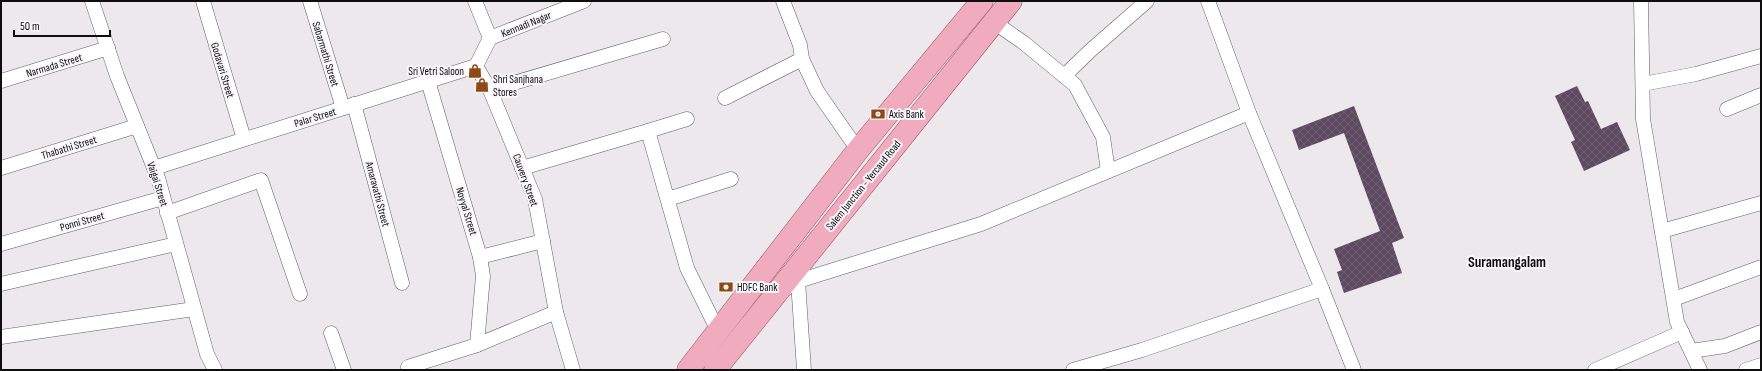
<svg xmlns="http://www.w3.org/2000/svg" width="1762" height="371" viewBox="0 0 1762 371" font-family="'Sofia Sans Condensed',sans-serif">
	<style>
		.building { fill: url(#building-cross-hatch) }
		.lines { fill: none; stroke-linecap: round; stroke-linejoin: round }
		.minor-casing { stroke: #625f62; stroke-width: 15 }
		.primary-casing { stroke: #9b5064; stroke-width: 23 }
		.minor { stroke: #fff; stroke-width: 14 }
		.primary { stroke: #f0acbe; stroke-width: 22 }
		.labels { text-anchor: middle; stroke-width: 4; stroke-linejoin: round; paint-order: stroke }
		.street-label { font-size: 11px; fill: #0f0e0f; stroke: #f9f6f9 }
		.poi-label { font-size: 11px; fill: #0f0e0f; stroke: #f9f6f9; text-anchor: start }
		.district-label { font-size: 15px; font-weight: bold; fill: #0f0e0f; stroke: #f9f6f9 }
	</style>
	<defs>
		<pattern id="building-cross-hatch" width="8" height="8" patternUnits="userSpaceOnUse"><rect width="8" height="8" fill="#5d4960"/><path d="M0 0l8 8M0 8l8-8" fill="none" stroke="#6f5f71"/></pattern>
	</defs>
	<rect width="100%" height="100%" fill="#ece8ec"/>
	<g class="building">
		<path d="M1577 86 1585 102 1588 101 1601 129 1617 122 1630 150 1584 171 1571 142 1575 140 1555 96Z"/>
		<path d="M1354 106 1404 238 1392 243 1402 273 1344 293 1337 272 1342 270 1334 249 1380 231 1344 133 1299 150 1292 130Z"/>
	</g>
	<g class="lines">
		<defs>
			<g id="minor">
				<path d="M92 1 117 76 158 178 207 354 215 370"/>
				<path d="M203 1 244 139"/>
				<path d="M310 1 343 108"/>
				<path d="M475 1 490 38 476 66 490 90 535 199 556 312 573 370"/>
				<path d="M783 1 800 45 802 59 817 91 858 150"/>
				<path d="M1641 1 1643 119 1677 322 1700 370"/>
				<path d="M995 23 1024 43 1075 85 1103 137 1108 171"/>
				<path d="M490 38 584 1"/>
				<path d="M1064 76 1091 50 1147 1"/>
				<path d="M1 81 108 48"/>
				<path d="M428 81 480 257 483 276 477 345"/>
				<path d="M1643 84 1696 74 1761 56"/>
				<path d="M490 90 663 39"/>
				<path d="M725 98 802 59"/>
				<path d="M354 104 402 283"/>
				<path d="M1727 109 1761 95"/>
				<path d="M648 131 687 119"/>
				<path d="M1 168 137 126"/>
				<path d="M154 168 476 66"/>
				<path d="M522 168 648 131 687 268 718 331"/>
				<path d="M668 199 731 179"/>
				<path d="M167 213 261 180 300 294"/>
				<path d="M1662 231 1761 203"/>
				<path d="M1 244 163 198"/>
				<path d="M480 257 543 241"/>
				<path d="M798 281 804 370"/>
				<path d="M1 284 176 244"/>
				<path d="M785 289 798 281 981 224 1249 113 1208 1"/>
				<path d="M1322 289 1354 370"/>
				<path d="M1674 299 1761 267"/>
				<path d="M331 333 344 370"/>
				<path d="M1 337 194 309"/>
				<path d="M1691 351 1725 346 1761 332"/>
				<path d="M409 370 408 367 477 345 556 312"/>
				<path d="M1073 370 1142 350 1322 289 1249 113"/>
				<path d="M1595 370 1682 332"/>
				<path d="M1746 370 1761 365"/>
			</g>
			<g id="primary">
				<path d="M688 370 858 150 982 1"/>
				<path d="M715 370 1011 1"/>
			</g>
		</defs>
		<use href="#minor" class="minor-casing"/>
		<use href="#primary" class="primary-casing"/>
		<use href="#minor" class="minor"/>
		<use href="#primary" class="primary"/>
	</g>
	<defs>
		<symbol id="shop-bare" viewBox="-9 -9 18 18"><path d="M-5-2.5h2.3a2.7 3.5 0 0 1 5.4 0H5L5.5 6h-11ZM-1.5-2.5h3a1.5 2.3 0 0 0-3 0Z" fill="#8b4a17" stroke="#f9f6f9" stroke-width="2.5" paint-order="stroke"/></symbol>
		<symbol id="bank-bare" viewBox="-9 -9 18 18"><path d="M-6-4H6V4H-6ZM0-2.3a2.3 2.3 0 1 0 0 4.6a2.3 2.3 0 1 0 0-4.6Z" fill="#8b4a17" stroke="#f9f6f9" stroke-width="2.5" paint-order="stroke"/></symbol>
	</defs>
	<g fill-rule="evenodd">
		<use href="#shop-bare" x="465" y="61" width="20" height="20"/>
		<use href="#shop-bare" x="472" y="75" width="20" height="20"/>
		<use href="#bank-bare" x="868" y="104" width="20" height="20"/>
		<use href="#bank-bare" x="716" y="277" width="20" height="20"/>
	</g>
	<g class="labels">
		<g class="street-label">
			<text transform="translate(526 24) rotate(-22)" y="4">Kennadi Nagar</text>
			<text transform="translate(326 54) rotate(73)" y="4">Sabarmathi Street</text>
			<text transform="translate(54 65) rotate(-17)" y="4">Narmada Street</text>
			<text transform="translate(223 70) rotate(73)" y="4">Godavari Street</text>
			<text transform="translate(315 117) rotate(-17)" y="4">Palar Street</text>
			<text transform="translate(69 147) rotate(-17)" y="4">Thabathi Street</text>
			<text transform="translate(526 180) rotate(70)" y="4">Cauvery Street</text>
			<text transform="translate(158 184) rotate(72)" y="4">Vaigai Street</text>
			<text transform="translate(863 185) rotate(-51)" y="4">Salem Junction - Yercaud Road</text>
			<text transform="translate(378 194) rotate(75)" y="4">Amaravathi Street</text>
			<text transform="translate(467 211) rotate(73)" y="4">Noyyal Street</text>
			<text transform="translate(82 221) rotate(-16)" y="4">Ponni Street</text>
		</g>
		<g class="poi-label">
			<text x="464" y="75" text-anchor="end">Sri Vetri Saloon</text>
			<text x="493" y="83">Shri Sanjhana<tspan x="493" dy="13">Stores</tspan></text>
			<text x="889" y="118">Axis Bank</text>
			<text x="737" y="291">HDFC Bank</text>
		</g>
		<g class="district-label">
			<text x="1507" y="267">Suramangalam</text>
		</g>
	</g>
	<rect width="1762" height="371" fill="none" stroke="#0f0e0f" stroke-width="4"/>
	<path d="M14 30v6h96v-6" fill="none" stroke="#0f0e0f" stroke-width="2"/>
	<text x="20" y="30" font-size="12" fill="#0f0e0f" stroke="#f9f6f9" stroke-width="3" paint-order="stroke">50 m</text>
</svg>
